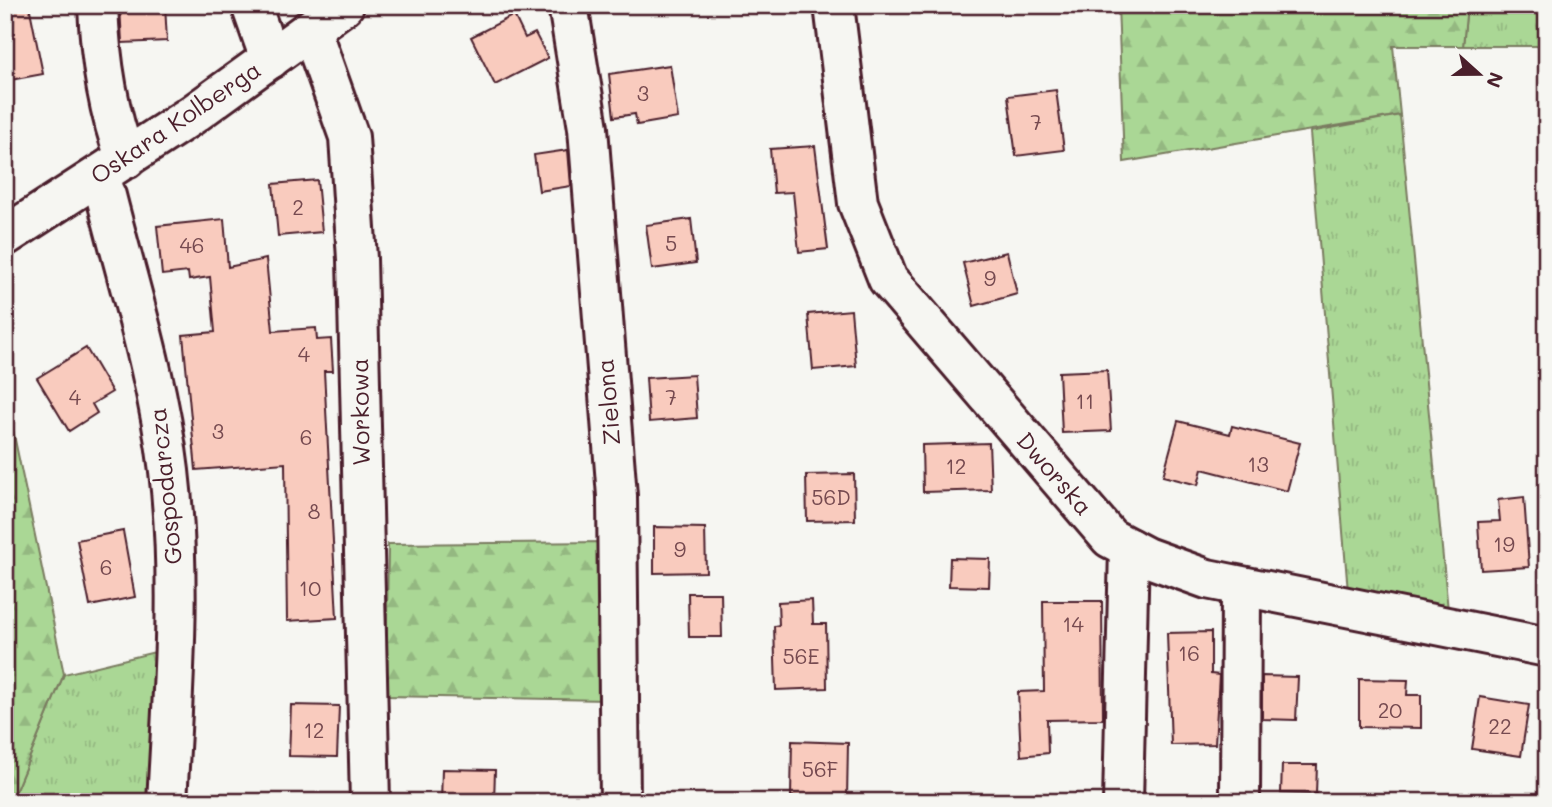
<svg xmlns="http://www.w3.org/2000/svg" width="1552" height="807" viewBox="0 0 1552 807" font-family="Mali,sans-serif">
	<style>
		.grass { fill: url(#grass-tufts); stroke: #7a7b60; stroke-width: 2 }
		.forest { fill: url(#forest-firs); stroke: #7a7b60; stroke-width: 2 }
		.building { fill: #f9cbbe; stroke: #4a1f2b; stroke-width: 2 }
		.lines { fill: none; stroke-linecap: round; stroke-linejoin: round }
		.minor-casing { stroke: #4a1f2b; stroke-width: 44 }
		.major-casing { stroke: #4a1f2b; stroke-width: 44 }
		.minor { stroke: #f6f6f2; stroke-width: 38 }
		.major { stroke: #f6f6f2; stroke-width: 38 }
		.labels { text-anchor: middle; stroke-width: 5; stroke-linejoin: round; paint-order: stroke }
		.number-label { font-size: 21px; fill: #764a50 }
		.street-label { font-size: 24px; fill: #4a1f2b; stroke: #f6f6f2 }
	</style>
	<defs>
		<pattern id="grass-tufts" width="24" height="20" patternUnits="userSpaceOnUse" patternTransform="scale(1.75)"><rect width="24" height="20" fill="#aad795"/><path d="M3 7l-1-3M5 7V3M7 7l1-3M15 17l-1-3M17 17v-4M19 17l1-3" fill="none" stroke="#94b881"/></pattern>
		<pattern id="forest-firs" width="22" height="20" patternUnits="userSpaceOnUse" patternTransform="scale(1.75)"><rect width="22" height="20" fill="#aad795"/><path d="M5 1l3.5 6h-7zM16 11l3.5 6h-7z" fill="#94b881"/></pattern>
	</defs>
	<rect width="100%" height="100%" fill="#f6f6f2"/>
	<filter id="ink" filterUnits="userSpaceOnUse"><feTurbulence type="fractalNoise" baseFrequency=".0143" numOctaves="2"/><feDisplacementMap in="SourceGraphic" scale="14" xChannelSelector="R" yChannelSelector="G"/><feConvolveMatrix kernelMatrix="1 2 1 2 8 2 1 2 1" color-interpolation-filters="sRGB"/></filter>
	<g filter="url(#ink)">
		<g class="grass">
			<path d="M1467 5H1547V46H1463Z"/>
			<path d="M1400 115 1448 610 1348 592 1310 132Z"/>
			<path d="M159 651 153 802H11L64 674Z"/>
		</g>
		<g class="forest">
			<path d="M1118 5H1467L1463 46H1393L1400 115 1124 162Z"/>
			<path d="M10 416 64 674 11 802H5V418Z"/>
			<path d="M606 542V700L386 696 388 544Z"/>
		</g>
		<g class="building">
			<path d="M5 5H29L43 74 5 81Z"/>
			<path d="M120 5H165L167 41 122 43Z"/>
			<path d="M514 15 525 38 535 33 548 58 495 85 471 37Z"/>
			<path d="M670 65 678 118 637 125 635 114 614 117 609 74Z"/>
			<path d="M1056 90 1064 150 1016 156 1008 96Z"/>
			<path d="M815 146 828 249 799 252 793 192 774 193 770 149Z"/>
			<path d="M568 150 571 186 539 191 534 155Z"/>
			<path d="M317 180 322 232 278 236 273 184Z"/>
			<path d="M224 219 228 267 266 259 273 331 316 328 317 340 331 339 333 371H324L337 618 287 621 285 463 196 470 183 335 215 332 210 277 189 280 188 272 162 275 157 226Z"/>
			<path d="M691 219 696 263 652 269 646 225Z"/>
			<path d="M1007 252 1017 294 974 306 963 263Z"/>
			<path d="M851 310 856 366 813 370 808 314Z"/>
			<path d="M86 348 112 392 92 404 97 413 69 431 37 378Z"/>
			<path d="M1107 370 1111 431 1062 433 1059 372Z"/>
			<path d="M694 375 697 418 649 422 646 378Z"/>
			<path d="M1178 421 1230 434 1232 426 1300 443 1287 491 1202 469 1198 485 1163 476Z"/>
			<path d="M989 443 991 490 923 492 922 445Z"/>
			<path d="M854 474 855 520 807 521 806 475Z"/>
			<path d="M1524 497 1529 567 1481 570 1478 522 1500 521 1498 500Z"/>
			<path d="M654 527 705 528 706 572 654 573Z"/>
			<path d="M123 531 135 597 90 606 77 540Z"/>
			<path d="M950 558 990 559 989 587 949 586Z"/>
			<path d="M688 593H721L722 637H689Z"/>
			<path d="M812 600 813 624H826L827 688 776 690 774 626 779 625 778 602Z"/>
			<path d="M1043 601H1102L1103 719 1047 720 1048 753 1021 756 1018 692 1044 691Z"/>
			<path d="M1211 632V674L1219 675 1215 744 1171 745 1167 633Z"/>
			<path d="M1262 676 1298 677 1296 720 1262 719Z"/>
			<path d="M1359 679 1408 680 1407 695H1421V728L1359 727Z"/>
			<path d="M1480 697 1529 705 1521 756 1472 749Z"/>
			<path d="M291 705 339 706 337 757 289 756Z"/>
			<path d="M792 741 848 743 847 799 791 796Z"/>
			<path d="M1282 765H1317L1316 794 1281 793Z"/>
			<path d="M442 769 495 770 494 802H441Z"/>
		</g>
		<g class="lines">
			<defs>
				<g id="minor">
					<path d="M98 5C100 59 107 109 126 159"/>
					<path d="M251 5 270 59"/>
					<path d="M568 5 588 128 617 496 620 802"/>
					<path d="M834 5 858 203 888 279 1110 538 1146 557 1207 579 1547 647"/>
					<path d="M311 30 349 137 357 259 370 802"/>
					<path d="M97 178 106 196C129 287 158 378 169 471 182 582 173 691 167 802"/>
					<path d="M1123 802 1129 548"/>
					<path d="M1240 802 1241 587"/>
				</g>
				<path id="major" d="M5 236 192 115 344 5"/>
			</defs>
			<use href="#minor" class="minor-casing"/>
			<use href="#major" class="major-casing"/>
			<use href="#minor" class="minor"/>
			<use href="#major" class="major"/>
		</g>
	</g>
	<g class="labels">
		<g class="number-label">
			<text x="643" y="101">3</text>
			<text x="1036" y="130">7</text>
			<text x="298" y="215">2</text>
			<text x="671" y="251">5</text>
			<text x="192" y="253">46</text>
			<text x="990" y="286">9</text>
			<text x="304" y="362">4</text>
			<text x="75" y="405">4</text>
			<text x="671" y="405">7</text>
			<text x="1085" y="409">11</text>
			<text x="218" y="439">3</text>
			<text x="306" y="445">6</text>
			<text x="1258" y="472">13</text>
			<text x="956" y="474">12</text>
			<text x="831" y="505">56D</text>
			<text x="314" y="519">8</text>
			<text x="1504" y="552">19</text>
			<text x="680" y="557">9</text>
			<text x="106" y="575">6</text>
			<text x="310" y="596">10</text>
			<text x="1073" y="632">14</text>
			<text x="1189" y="661">16</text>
			<text x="801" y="664">56E</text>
			<text x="1390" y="718">20</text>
			<text x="1500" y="734">22</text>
			<text x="314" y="738">12</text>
			<text x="820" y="777">56F</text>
		</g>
		<g class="street-label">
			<text transform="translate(176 123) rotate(-34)" y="8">Oskara Kolberga</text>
			<text transform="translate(609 402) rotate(-95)" y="8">Zielona</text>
			<text transform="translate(361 412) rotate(-91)" y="8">Workowa</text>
			<text transform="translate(1054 474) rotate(49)" y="8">Dworska</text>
			<text transform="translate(166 486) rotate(-96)" y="8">Gospodarcza</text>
		</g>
	</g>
	<rect width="1552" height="807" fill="none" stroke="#f6f6f2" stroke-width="28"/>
	<rect x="14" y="14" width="1524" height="779" fill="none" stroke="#4a1f2b" stroke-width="2.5" filter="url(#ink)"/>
	<g transform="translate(1479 74) rotate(111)" stroke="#f6f6f2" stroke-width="5" paint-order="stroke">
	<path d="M0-5L12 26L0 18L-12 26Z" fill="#4a1f2b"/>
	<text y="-10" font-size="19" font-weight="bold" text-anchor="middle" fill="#4a1f2b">N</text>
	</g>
</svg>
